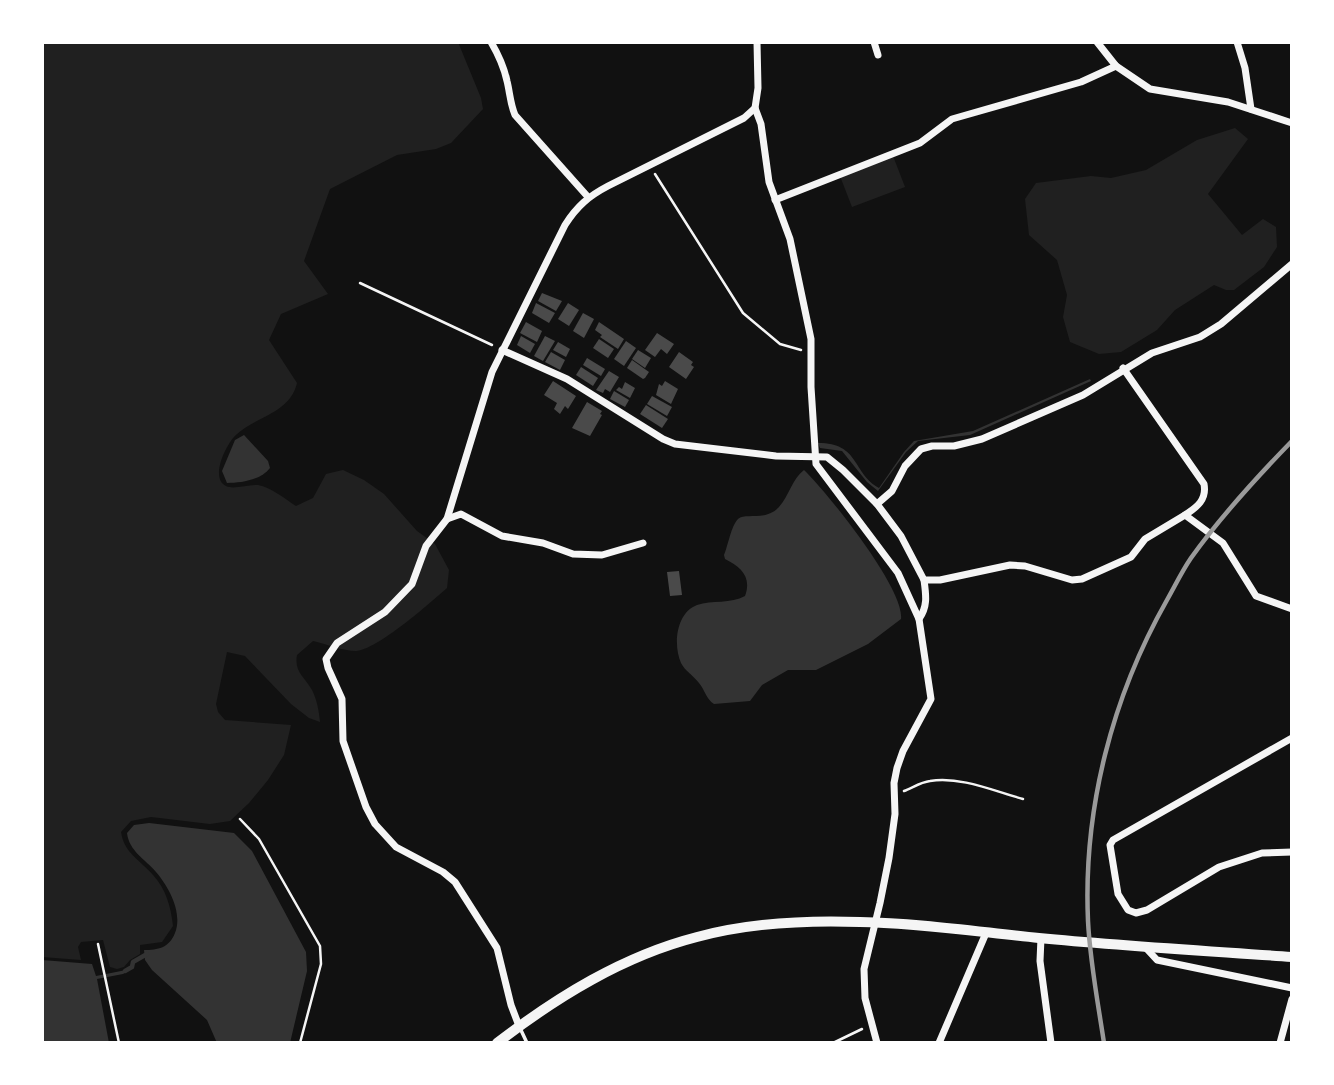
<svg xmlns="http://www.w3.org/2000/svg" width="1334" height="1085" viewBox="0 0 1334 1085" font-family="Karla,sans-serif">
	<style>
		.green { fill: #202020 }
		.water { fill: #333 }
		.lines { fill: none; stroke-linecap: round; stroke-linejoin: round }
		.stream { stroke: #333; stroke-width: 4.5 }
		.building { fill: #4a4a4a }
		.path { stroke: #f5f5f5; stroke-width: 2.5 }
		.service { stroke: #f5f5f5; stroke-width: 3.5 }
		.minor { stroke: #f5f5f5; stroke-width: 7 }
		.trunk { stroke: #f5f5f5; stroke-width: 10 }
		.rail { stroke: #9a9a9a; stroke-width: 4.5 }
	</style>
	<rect width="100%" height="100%" fill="#111"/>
	<g class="green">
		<path d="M42 42H458L481 98 483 109 451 143 436 149 397 155 330 189 304 261 328 294 281 314 269 340 297 383C290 413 257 416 237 434 227 442 209 478 226 486 234 490 248 484 258 485 271 487 285 499 296 506L313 498 326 474 343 470 364 480 384 494 417 531 435 544 449 570 447 588C430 603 377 650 356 651 343 651 326 644 313 641L297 655C294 672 304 676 312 690 317 700 319 711 320 722L309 718 291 704 245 656 227 652 216 704 218 712 225 720 291 725 284 755 268 780 249 803 230 821 210 824 151 817 131 821 121 832C124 853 140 860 153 875 166 889 171 907 173 926L162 942 140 945V954L130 960 124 967 117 969 110 967 103 940 81 942 78 947 81 960 42 957Z"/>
		<path d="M1235 128 1248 139 1208 194 1242 235 1263 219 1276 227 1277 247 1264 267 1234 290H1226L1214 285 1175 310 1157 330 1121 352 1099 354 1070 342 1063 317 1067 295 1057 260 1029 235 1025 199 1036 183 1091 176 1111 178 1146 170 1197 140Z"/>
		<path d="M893 156 905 187 852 207 840 176Z"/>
	</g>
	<g class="water">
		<path d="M1090 379 1091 381 970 435 918 441 906 452 878 491 867 482 842 451 820 448 818 443C860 443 852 473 879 488L904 452 914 441 973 431Z"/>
		<path d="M244 435 268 461 270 468C261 480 241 483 227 483L222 471 235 440Z"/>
		<path d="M804 470C827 492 905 589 901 619L868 644 816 670H788L762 685 750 701 714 704C706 699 705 690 699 683 693 675 685 671 681 663 673 645 676 613 697 605 712 600 731 604 745 596 752 577 741 567 725 559L724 555C728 546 731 526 738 519 746 512 765 522 779 507 789 496 792 479 804 470Z"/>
		<path d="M149 823 234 833 252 851 306 952 307 971 290 1043H217L207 1020 152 970 145 960 144 950C158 950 169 948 175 933 183 913 169 887 156 872 145 859 129 851 127 833L134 825Z"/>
		<path d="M42 960 92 964 96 976 131 969 123 974 97 979 109 1043H42Z"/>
	</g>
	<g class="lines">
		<path class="stream" d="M125 971 132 967 133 962 147 954"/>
	</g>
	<g class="building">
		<path d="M542 293 562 301 556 311 538 301Z"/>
		<path d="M536 303 555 313 549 323 532 313Z"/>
		<path d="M568 303 579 310 569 326 558 319Z"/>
		<path d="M583 313 594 319 584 338 573 331Z"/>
		<path d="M526 322 542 331 537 342 520 333Z"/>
		<path d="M599 322 624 339 618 349 600 337 602 335 595 330Z"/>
		<path d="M657 333 674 344 667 354 661 349 655 357 645 350Z"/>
		<path d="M521 336 535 344 530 353 517 345Z"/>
		<path d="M545 336 555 341 543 361 534 356Z"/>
		<path d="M599 339 614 349 608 358 593 348Z"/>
		<path d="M626 341 636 348 624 366 614 359Z"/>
		<path d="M558 342 570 349 566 357 553 350Z"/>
		<path d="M638 350 651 358 645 368 632 359Z"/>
		<path d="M551 352 565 360 560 370 545 362Z"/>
		<path d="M679 352 693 362 691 365 694 367 686 379 669 367Z"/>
		<path d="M587 358 605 369 601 376 583 365Z"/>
		<path d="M632 360 649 372 645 378 643 379 627 368Z"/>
		<path d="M581 367 598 378 593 386 576 375Z"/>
		<path d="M609 371 619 377 610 392 605 389 603 393 596 390Z"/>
		<path d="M553 381 576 396 568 409 565 406 560 414 554 409 557 403 544 395Z"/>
		<path d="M665 381 678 389 671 404 656 395 659 384 662 386Z"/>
		<path d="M625 382 635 388 630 398 616 390 619 387 622 389Z"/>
		<path d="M614 391 629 400 625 407 610 399Z"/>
		<path d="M652 396 672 407 667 416 647 404Z"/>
		<path d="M587 402 602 411 600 414 602 415 590 436 572 428Z"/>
		<path d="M646 405 668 419 662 428 640 414Z"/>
		<path d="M679 571 682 595 670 596 667 572Z"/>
	</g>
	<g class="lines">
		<g class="path">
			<path d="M655 174 743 313 780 344 801 350"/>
			<path d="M360 283 492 345"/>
			<path d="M904 791C912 788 921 782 930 781 960 776 994 791 1023 799"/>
			<path d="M240 819 259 839 320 946 321 964 300 1043"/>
			<path d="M98 944 119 1043"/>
			<path d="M833 1043 862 1029"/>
		</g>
		<path class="service" d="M520 1028 527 1043"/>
		<g class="minor">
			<path d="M491 42C498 54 504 67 507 81 510 93 510 103 515 115L588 197"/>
			<path d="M757 42 758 88 755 108 761 124 769 182 790 239 811 339V387L816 464 898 573 919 619"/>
			<path d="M874 42 878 55"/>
			<path d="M1097 42 1116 66 1150 89 1228 102 1292 123"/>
			<path d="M1237 42 1245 68 1251 109"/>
			<path d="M775 200 920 143 952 119 1081 82 1116 66"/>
			<path d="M502 350 567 379 663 439 675 444 776 456 827 457 843 470 877 504 901 536 924 580H940L1010 565 1025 566 1072 580 1082 579 1131 557 1145 539 1185 515 1223 543 1256 596 1292 609"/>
			<path d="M1123 368 1204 484C1207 500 1197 507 1185 515"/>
			<path d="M877 504 892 491 905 466 921 449 932 446H954L982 439 1083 395 1152 353 1200 337 1221 324 1292 264"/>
			<path d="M447 519 461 514 502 536 543 543 573 554 602 555 643 543"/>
			<path d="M1292 738 1113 840 1110 845 1118 894 1128 910 1136 913 1147 910 1219 867 1262 853 1292 852"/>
			<path d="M1041 938 1040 961 1051 1043"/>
			<path d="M1145 947 1157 960 1292 988"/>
			<path d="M519 1026 511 1005 497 948 455 882 443 872 396 847 375 824 366 807 343 741 342 699 328 668 326 659 337 643 385 612 412 584 426 546 447 519 492 372 565 225C577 206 589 196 608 186L744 118 755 108"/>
			<path d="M877 1043 865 998 864 969 880 903 889 858 895 814 894 783 897 768 903 751 931 699 919 619C928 606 926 595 924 580"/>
			<path d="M939 1043 986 933"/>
			<path d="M1280 1043 1292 999"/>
		</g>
		<path class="trunk" d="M497 1043C557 997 623 956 697 937 749 923 805 920 860 922 919 923 979 932 1039 938 1123 946 1208 951 1292 957"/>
		<path class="rail" d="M1104 1043C1098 1003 1090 962 1088 921 1083 809 1112 697 1167 600 1175 586 1182 571 1191 558 1221 516 1256 478 1292 441"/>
	</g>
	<rect width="1334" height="1085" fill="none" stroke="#ffffff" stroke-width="88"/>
</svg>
